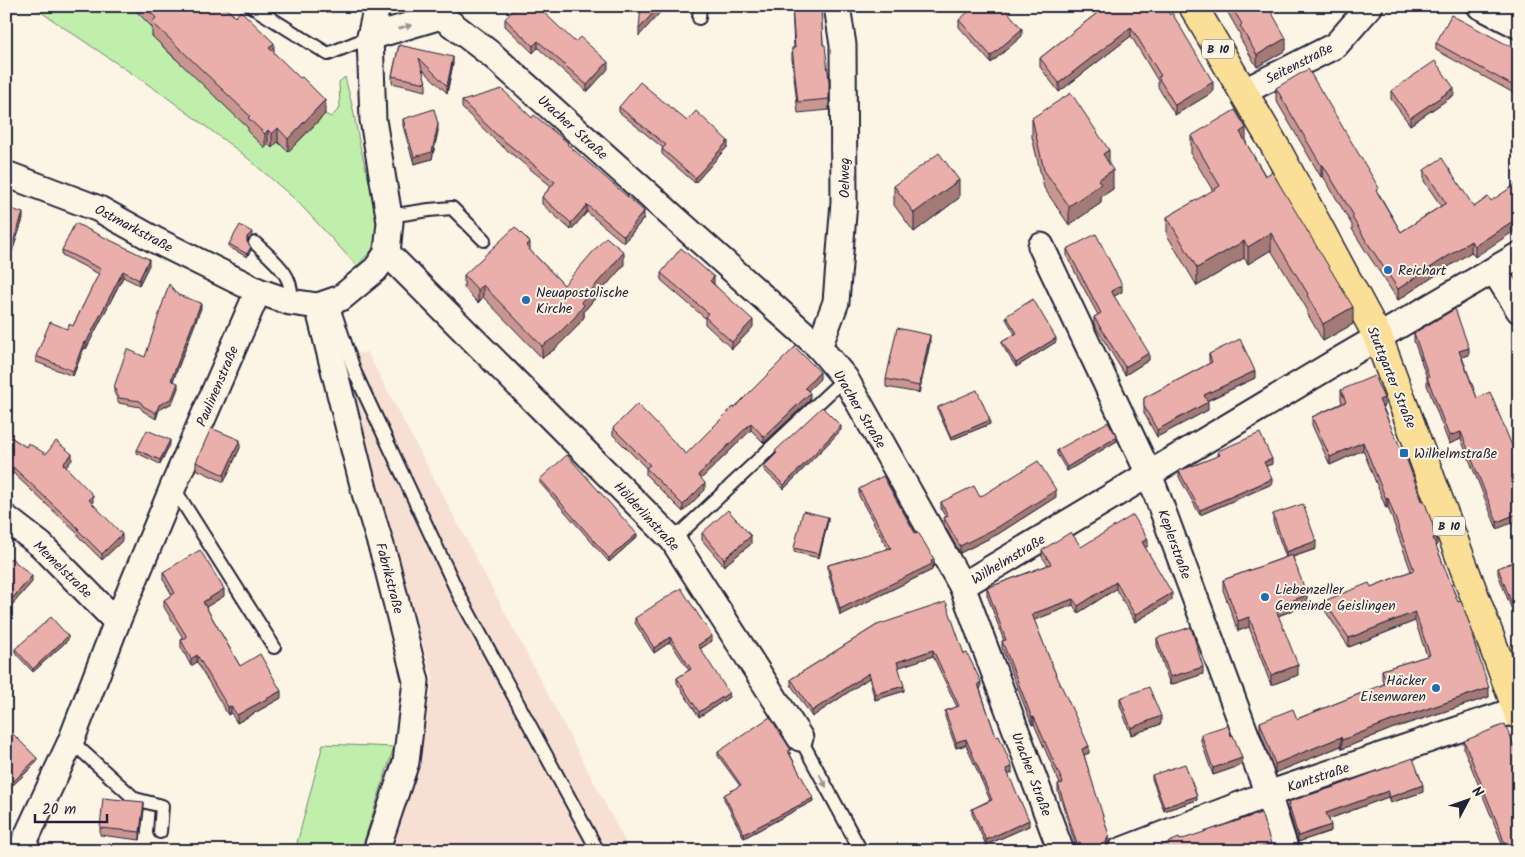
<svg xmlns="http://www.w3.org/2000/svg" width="1525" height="857" viewBox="0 0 1525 857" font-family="Kalam,sans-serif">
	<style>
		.built { fill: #f7e0d3 }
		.green { fill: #c0eeab; stroke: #718873 }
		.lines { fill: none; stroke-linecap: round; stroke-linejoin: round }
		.service-casing { stroke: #22223b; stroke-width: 16 }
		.minor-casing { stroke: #22223b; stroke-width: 29 }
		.primary-casing { stroke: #22223b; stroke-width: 31 }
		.service { stroke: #fcf5e5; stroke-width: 12 }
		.minor { stroke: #fcf5e5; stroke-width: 25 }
		.primary { stroke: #fbdf96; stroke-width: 28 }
		.wall { fill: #c99692; stroke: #22223b }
		.shaded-wall { fill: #a47a77; stroke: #22223b }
		.building { fill: #eaafaa; stroke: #22223b }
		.oneway { fill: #9a9698 }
		.poi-dot { fill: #1f6fb2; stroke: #fcf5e5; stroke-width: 2 }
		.labels { text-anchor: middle; stroke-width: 4; stroke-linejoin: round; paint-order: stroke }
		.shield { fill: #fcf5e5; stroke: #63616e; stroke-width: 1 }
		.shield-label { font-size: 12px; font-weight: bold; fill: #22223b }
		.street-label { font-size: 14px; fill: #22223b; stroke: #fcf5e5 }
		.poi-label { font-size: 14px; fill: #22223b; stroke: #fcf5e5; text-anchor: start }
	</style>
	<rect width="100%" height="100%" fill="#fcf5e5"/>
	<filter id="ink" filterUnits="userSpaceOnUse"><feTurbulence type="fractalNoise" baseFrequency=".02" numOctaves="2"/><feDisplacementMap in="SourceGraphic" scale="10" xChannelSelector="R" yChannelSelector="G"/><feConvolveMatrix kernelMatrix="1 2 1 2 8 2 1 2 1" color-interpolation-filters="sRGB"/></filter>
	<g filter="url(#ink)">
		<path class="built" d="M367 352 520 641 630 851H387L424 733 433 678 338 357Z"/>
		<g class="green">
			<path d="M32 6H131L156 31 152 36 173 57 234 106 265 147 268 144 272 148 278 142 288 152 325 114 331 117 340 108 339 82 345 77 353 109 360 146 372 192 377 230 372 250 357 266 297 201 244 155 165 96Z"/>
			<path d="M323 744 394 747 361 851H295Z"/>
		</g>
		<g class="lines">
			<defs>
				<g id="service">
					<path d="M251 6 328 54 370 37"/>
					<path d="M699 18 700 6"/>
					<path d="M389 216 429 210 452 208 484 240"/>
					<path d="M255 243C273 260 296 276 290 302"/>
					<path d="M331 301 355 373 459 595 598 851"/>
					<path d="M173 487 274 647"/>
					<path d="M673 540 845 378"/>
					<path d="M800 738 861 851"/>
					<path d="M71 741 135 799 162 806 160 832"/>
				</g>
				<g id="minor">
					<path d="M432 6 441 16 492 55 819 347 845 378 962 586 1061 851"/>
					<path d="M1480 6 1519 26"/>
					<path d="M370 37 441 16"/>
					<path d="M1243 92 1336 45 1370 6"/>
					<path d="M6 174 99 209 155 240 258 291 290 302 318 306 341 298 376 269 387 253 390 222 373 120 370 37 377 6"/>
					<path d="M1041 246 1149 474 1268 794 1286 851"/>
					<path d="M387 253 673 540 800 738"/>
					<path d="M1494 270 1519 310"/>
					<path d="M318 306 365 493 386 562 416 681 406 762 376 851"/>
					<path d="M819 347 836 302 844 202 843 45 837 6"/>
					<path d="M6 518 41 545 117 622"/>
					<path d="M962 586 1336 362 1519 255"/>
					<path d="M20 851 71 741 117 622 173 487 258 291"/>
					<path d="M1120 851 1268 794 1519 709"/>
				</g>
				<path id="primary" d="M1193 6 1276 148 1378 337 1519 715"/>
			</defs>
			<use href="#service" class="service-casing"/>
			<use href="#minor" class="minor-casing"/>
			<use href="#primary" class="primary-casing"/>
			<use href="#service" class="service"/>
			<use href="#minor" class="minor"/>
			<use href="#primary" class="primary"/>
		</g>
		<g class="wall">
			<path d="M131 6H224L274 53 325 114 288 152 278 142 272 148 268 144 265 148 248 132V128L152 36V27Z"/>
			<path d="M792 6H821L823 45 829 81V110L798 113 792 59V48H794Z"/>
			<path d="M1106 6 1213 92 1175 115 1158 87V81L1131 36 1059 92 1040 67V58Z"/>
			<path d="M1224 6H1268L1286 50 1257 67 1240 38V34Z"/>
			<path d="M505 19 608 69 587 92 538 48 533 53 505 26Z"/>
			<path d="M959 20 1022 36 991 63 959 27Z"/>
			<path d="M1436 43 1519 51V96L1436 50Z"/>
			<path d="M399 45 453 64 447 93 422 69 426 83V91L392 83V76Z"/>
			<path d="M1276 88 1379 194 1401 232 1441 206 1424 181V170L1474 207 1488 197 1475 257 1471 252 1398 300 1365 250 1352 229V225L1323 176 1321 177 1276 100Z"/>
			<path d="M1391 91 1454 95 1410 125 1391 99Z"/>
			<path d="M462 101 532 118 568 145 644 218 624 243 587 212 571 230 542 204V197L551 186 497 142 462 108Z"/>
			<path d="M619 107 687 121 728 146 695 183 662 154V149L663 148 619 112Z"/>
			<path d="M1032 118 1109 164 1113 189 1101 197V203L1069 225 1044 188 1032 137Z"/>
			<path d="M403 119 438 131 432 159 414 164 403 126Z"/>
			<path d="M1191 136 1246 143 1353 324 1323 341 1307 313V309L1271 250 1248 264 1244 258 1197 286 1167 235V217L1213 191 1191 154Z"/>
			<path d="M894 186 959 198 914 232 894 205Z"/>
			<path d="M6 207 23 219 9 261 6 260Z"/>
			<path d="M252 236 247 241 251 250 247 257 229 247V244Z"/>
			<path d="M1067 249 1122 292 1114 296 1149 360 1125 375 1094 324V317L1098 315 1067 257Z"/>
			<path d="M62 250 149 265 139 285 123 277 86 349 84 348 73 376 36 362V356L67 329 73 326 99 274 62 255Z"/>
			<path d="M530 250 564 285 624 265 584 311V317L575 329 555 349 542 358 483 297 478 303 464 288V275Z"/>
			<path d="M661 273 714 284 753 327 732 349 705 324V318L661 280Z"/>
			<path d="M178 295 201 308 173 381 178 388 172 403 159 410 156 419 143 411 140 407 119 403 114 392V387L145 357Z"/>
			<path d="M1006 316 1056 342 1016 367 1002 345V342L1015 334 1006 319Z"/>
			<path d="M1414 333 1469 355 1462 357 1477 398 1519 463 1497 529 1461 439 1449 444 1427 385V378L1414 341Z"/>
			<path d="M930 343 919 393 886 387V379Z"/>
			<path d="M1209 354 1255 378 1207 401 1208 410 1157 437 1144 413V398L1210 363 1209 361Z"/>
			<path d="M820 379 808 391 810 400 764 443 751 430 701 479 705 490 683 512 646 475V468L613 435V428L686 454 734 408Z"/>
			<path d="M1341 390 1384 406 1383 407 1437 546H1436L1474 642 1489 697 1391 729 1342 749 1341 746 1275 773 1260 731V722L1297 719 1384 684 1382 679V670L1427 656 1415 621 1349 647 1324 609V601L1371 587 1411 571 1388 507 1386 508 1363 450 1330 465 1312 425V417L1342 403 1341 399Z"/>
			<path d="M938 407 990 424 951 440 938 411Z"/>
			<path d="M841 430 784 489 764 470V466L775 455V451Z"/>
			<path d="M6 434 26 447 46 454 72 460 65 467 93 502 92 503 122 541 102 560 78 536V534L13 473 11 476 6 473Z"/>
			<path d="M1117 441 1067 471 1057 454V450Z"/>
			<path d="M170 444 160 464 137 453V450Z"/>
			<path d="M240 448 224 482 196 469V462Z"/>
			<path d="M1218 451 1272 464 1266 466 1272 484 1200 515 1179 477V471L1218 456Z"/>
			<path d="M540 479 637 537 609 562 540 483Z"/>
			<path d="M859 489 915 533 934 566 932 567V570L840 615 828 571V565L888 549 859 496Z"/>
			<path d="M980 497H1056L998 534 960 553 944 525V518H946L941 509V502Z"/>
			<path d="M1273 514 1316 549 1293 557 1307 605 1278 616 1298 675 1271 685 1249 627 1238 631 1223 590V580L1286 557 1273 522Z"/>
			<path d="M828 521 819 558 794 552V548Z"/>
			<path d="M702 533 751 544 724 566 702 540Z"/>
			<path d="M1148 546 1145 547 1172 600 1135 622 1116 589 1078 613 1073 605 1034 620 1054 670 1089 753 1084 755 1109 841 1107 847 1108 851H1081L1080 849 1077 850 1058 791V784H1060L1034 724 1032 725 1002 648V641H1004L987 595V588L1048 565 1042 557V550L1081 547Z"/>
			<path d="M1519 560V628L1498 574V568Z"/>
			<path d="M6 563 32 582 11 606 6 602Z"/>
			<path d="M163 572 224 596 206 607 240 666 281 698 237 723 231 713 228 715 197 662 191 666 181 647V640L183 638 164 607V600L172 595 163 579Z"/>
			<path d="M635 618 712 641 700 649 729 697 699 717 677 683V678L689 670 670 642 654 653 635 623Z"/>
			<path d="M877 625 964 654 981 688 980 689 996 737 1012 773 1008 774 1029 826 986 845 972 814V809L990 800 966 745 956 748 945 717V711L957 707 933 656 898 667 904 691 875 700 869 678 812 717 791 685V679Z"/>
			<path d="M1157 638 1203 674 1170 685 1157 645Z"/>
			<path d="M68 640 33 672 15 653V649Z"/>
			<path d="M1120 698 1161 724 1131 735 1120 705Z"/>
			<path d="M6 727 37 762 13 785 6 778Z"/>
			<path d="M1201 734 1242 765 1213 775 1201 741Z"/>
			<path d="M1464 741 1519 851H1504L1500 838 1464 749Z"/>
			<path d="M718 752 791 753 790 754 813 801 744 838 724 799V795L740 786 718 756Z"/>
			<path d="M1152 775 1197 800 1164 811 1152 779Z"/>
			<path d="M1337 786 1423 792 1390 803 1388 797 1329 819 1331 831 1298 842 1288 808V802Z"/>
			<path d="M144 810 140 840 100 835V828Z"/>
		</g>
		<g class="shaded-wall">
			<path d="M659 6H666L639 36V29Z"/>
			<path d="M1131 27V36L1059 92V83Z"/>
			<path d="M1022 29V36L991 63V56Z"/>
			<path d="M1286 38V50L1257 67V55Z"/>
			<path d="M538 41V48L533 53V46Z"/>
			<path d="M274 43V56L269 48Z"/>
			<path d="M453 57V64L447 93V86Z"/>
			<path d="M608 62V69L587 92V85Z"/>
			<path d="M1213 82V92L1175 115V105Z"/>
			<path d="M1454 88V95L1410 125V118Z"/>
			<path d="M325 100V114L288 152V139Z"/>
			<path d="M438 124V131L432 159 414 164V157Z"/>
			<path d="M278 128V142L272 148V134Z"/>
			<path d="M1246 128V146L1240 132Z"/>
			<path d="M268 130V144L265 148V134Z"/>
			<path d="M728 141V146L695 183V178Z"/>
			<path d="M1109 150V168L1103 154Z"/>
			<path d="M1321 165H1323V176L1321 177Z"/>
			<path d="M1113 170V189L1101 197V203L1069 225V206L1098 180Z"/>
			<path d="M959 180V198L914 232V213Z"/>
			<path d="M587 205V212L571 230V223Z"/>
			<path d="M644 211V218L624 243V236Z"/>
			<path d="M23 213V219L9 261V254Z"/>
			<path d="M1519 217V228L1475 257V246Z"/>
			<path d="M252 232V236L247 241V237Z"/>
			<path d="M1271 233V250L1248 264V247Z"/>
			<path d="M1244 241V258L1197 286V268Z"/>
			<path d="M1471 241V252L1398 300V289Z"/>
			<path d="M530 242V254L526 246Z"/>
			<path d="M251 247V250L247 257V254Z"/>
			<path d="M624 252V265L584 311V317L575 329 555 349 542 358V346Z"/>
			<path d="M149 259V265L139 285V280Z"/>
			<path d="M123 271V277L86 349V343Z"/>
			<path d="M714 277V284L710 281Z"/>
			<path d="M483 285V297L478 303V290Z"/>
			<path d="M1122 285V292L1111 298V291Z"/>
			<path d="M201 303V308L171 386V380Z"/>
			<path d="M1353 307V324L1323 341V324Z"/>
			<path d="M753 320V327L732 349V342Z"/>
			<path d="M930 335V343L919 393V386Z"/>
			<path d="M1056 338V342L1016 367V363Z"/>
			<path d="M84 342V348L73 376V371Z"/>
			<path d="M1469 348V355L1459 358V351Z"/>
			<path d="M1149 353V360L1125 375V367Z"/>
			<path d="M1255 371V378L1204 402V395Z"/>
			<path d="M820 372V379L805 394V388Z"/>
			<path d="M178 383V388L172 403 159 410 156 419V413L159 405Z"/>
			<path d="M810 393V400L764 443V437Z"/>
			<path d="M1384 398V406L1379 408V400Z"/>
			<path d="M1208 402V410L1157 437V430Z"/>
			<path d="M990 420V424L951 440V437Z"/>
			<path d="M751 423V430L698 482V475Z"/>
			<path d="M841 426V430L784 489V485Z"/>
			<path d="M1461 432V439L1449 444V436Z"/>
			<path d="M1117 437V441L1067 471V467Z"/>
			<path d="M170 440V444L160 464V460Z"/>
			<path d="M240 440V448L224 482V475Z"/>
			<path d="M1363 442V450L1330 465V457Z"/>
			<path d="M72 454V460L63 471V464Z"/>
			<path d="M1272 459V464L1264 467V462Z"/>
			<path d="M13 467V473L11 476V470Z"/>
			<path d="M1272 479V484L1200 515V510Z"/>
			<path d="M705 483V490L683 512V505Z"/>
			<path d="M1056 490V497L998 534 960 553V546Z"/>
			<path d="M93 495V502L89 506V500Z"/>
			<path d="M1388 498V507L1386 508V499Z"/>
			<path d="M1519 513V520L1497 529V522Z"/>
			<path d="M828 517V521L819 558V554Z"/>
			<path d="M122 534V541L102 560V554Z"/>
			<path d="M637 534V537L609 562V558Z"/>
			<path d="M751 536V544L724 566V559Z"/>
			<path d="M1437 537V546L1433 547V538Z"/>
			<path d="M1148 539V546L1142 549V542Z"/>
			<path d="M1316 541V549L1286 559V552Z"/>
			<path d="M934 559V566L932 567V570L840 615V609Z"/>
			<path d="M32 576V582L11 606V600Z"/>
			<path d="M1116 582V589L1078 613V606Z"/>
			<path d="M224 589V596L203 609V602Z"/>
			<path d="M1172 593V600L1135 622V615Z"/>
			<path d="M1307 595V605L1275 617V607Z"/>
			<path d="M1073 599V605L1032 621V614Z"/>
			<path d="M1415 612V621L1349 647V638Z"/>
			<path d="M1249 617V627L1238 631V621Z"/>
			<path d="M68 636V640L33 672V669Z"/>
			<path d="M712 636V641L698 650V645Z"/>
			<path d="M670 637V642L654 653V648Z"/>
			<path d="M933 650V656L897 668V662Z"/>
			<path d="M197 655V662L191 666V659Z"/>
			<path d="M1298 665V675L1271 685V675Z"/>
			<path d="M1203 667V674L1170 685V677Z"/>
			<path d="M869 673V678L812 717V711Z"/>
			<path d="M981 682V688L978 690V684Z"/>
			<path d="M904 686V691L875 700V694Z"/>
			<path d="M1489 688V697L1391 729 1342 749V740L1391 721Z"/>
			<path d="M281 691V698L237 723V715Z"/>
			<path d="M729 693V697L699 717V712Z"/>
			<path d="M231 706V713L228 715V707Z"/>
			<path d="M1161 716V724L1131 735V728Z"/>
			<path d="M1034 717V724L1032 725V718Z"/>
			<path d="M1341 737V746L1275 773V764Z"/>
			<path d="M966 739V745L956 748V742Z"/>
			<path d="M1089 746V753L1082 756V749Z"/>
			<path d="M37 758V762L13 785V782Z"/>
			<path d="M1242 758V765L1213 775V768Z"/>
			<path d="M1012 767V773L1006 775V769Z"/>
			<path d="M1423 785V792L1390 803V797Z"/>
			<path d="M1388 791V797L1326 820V813Z"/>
			<path d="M1197 796V800L1164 811V807Z"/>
			<path d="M813 798V801L744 838V834Z"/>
			<path d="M144 802V810L140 840V832Z"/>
			<path d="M1029 820V826L986 845V840Z"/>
			<path d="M1331 825V831L1298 842V836Z"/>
			<path d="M1109 835V841L1106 848V842Z"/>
			<path d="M1080 842V849L1077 850V844Z"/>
			<path d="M1271 844V851H1250Z"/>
		</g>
		<g class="building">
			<path d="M145 6H224L235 17 241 11 274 43 269 48 300 78 302 77 325 100 288 139 278 128 272 134 268 130 265 134 248 118 250 116 152 22 156 18Z"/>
			<path d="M517 6H537L575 42 580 37 608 62 587 85 538 41 533 46 505 19Z"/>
			<path d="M641 6H659L639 29Z"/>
			<path d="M792 6H821L823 45H825L829 81V99L798 102 792 48H795Z"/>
			<path d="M975 6H1003L1022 29 991 56 959 20Z"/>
			<path d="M1106 6H1164L1170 15 1172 13 1213 82 1175 105 1158 77 1161 76 1131 27 1059 83 1040 58Z"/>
			<path d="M1231 6H1268L1286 38 1257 55 1240 26 1242 24Z"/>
			<path d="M1451 15 1519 51V89L1436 43Z"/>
			<path d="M399 45 453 57 447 86 419 58 426 83 392 76Z"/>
			<path d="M1435 61 1454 88 1410 118 1391 91Z"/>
			<path d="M1308 69 1379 188 1376 190 1401 232 1446 203 1424 170 1442 158 1474 207 1488 197 1491 201 1519 182V217L1475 246 1471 241 1398 289 1365 239 1352 217 1354 216 1323 165H1321L1276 88Z"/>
			<path d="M640 82 687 121 696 111 728 141 695 178 662 149 666 145 619 107Z"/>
			<path d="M502 89 532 118 534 115 568 143 567 144 644 211 624 236 587 205 571 223 542 197 555 182 497 135 462 101Z"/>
			<path d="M1071 93 1109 150 1103 154 1113 170 1098 180 1101 184 1069 206 1044 170 1032 118Z"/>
			<path d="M434 109 438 124 432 152 414 157 403 119Z"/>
			<path d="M1235 110 1246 128 1240 132 1265 176 1272 172 1353 307 1323 324 1307 295 1308 294 1271 233 1248 247 1244 241 1197 268 1167 217 1220 186 1191 136Z"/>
			<path d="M939 153 959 180 914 213 894 186Z"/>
			<path d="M6 207 23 213 9 254 6 253Z"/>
			<path d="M75 223 149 259 139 280 123 271 86 343 84 342 73 371 36 356 50 322 67 329 69 324 73 326 101 269 62 250Z"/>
			<path d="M240 225 252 232 247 237V242L251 247 247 254 229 244Z"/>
			<path d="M515 227 530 242 526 246 564 285 606 237 624 252 581 302 584 305 575 317 555 337 542 346 483 285 478 290 464 275Z"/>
			<path d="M1096 234 1122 285 1111 291 1149 353 1125 367 1094 317 1101 313 1067 249Z"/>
			<path d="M681 248 714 277 710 281 753 320 732 342 705 317 708 313 661 273Z"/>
			<path d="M169 284 178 295 201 303 171 380 178 383 172 398 159 405 156 413 143 406 140 401 119 398 114 387 127 349 145 357Z"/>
			<path d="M1033 299 1056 338 1016 363 1002 342 1017 333 1006 316Z"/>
			<path d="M1455 309 1469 348 1459 351 1477 398 1490 392 1519 463V513L1497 522 1461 432 1449 436 1427 377H1429L1414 333Z"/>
			<path d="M897 328 930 335 919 386 886 379Z"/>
			<path d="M1240 339 1255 371 1204 395 1208 402 1157 430 1144 406V398L1212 362 1209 354Z"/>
			<path d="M795 347 820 372 805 388 810 393 764 437 751 423 698 475 705 483 683 505 646 468 650 465 613 428 637 404 686 454 733 407 734 408Z"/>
			<path d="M1374 376 1384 398 1379 400 1404 456 1405 455 1422 501 1424 500 1437 537 1433 538 1458 602 1461 601 1474 636H1472L1489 688 1391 721 1342 740 1341 737 1275 764 1260 722 1293 709 1297 719 1387 683 1382 670 1430 655 1415 612 1349 638 1324 601 1369 583 1371 587 1414 570 1388 498 1386 499 1363 442 1330 457 1312 417 1346 402 1341 390Z"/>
			<path d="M977 390 990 420 951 437 938 407Z"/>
			<path d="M822 407 841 426 784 485 764 466 777 453 775 451Z"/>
			<path d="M1108 422 1117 437 1067 467 1057 450Z"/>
			<path d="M211 428 240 440 224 475 196 462Z"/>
			<path d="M147 430 170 440 160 460 137 450Z"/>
			<path d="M1260 433 1272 459 1264 462 1272 479 1200 510 1179 471 1220 455 1218 451Z"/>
			<path d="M6 434 26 447 28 443 46 454 56 441 72 454 63 464 93 495 89 500 122 534 102 554 78 530 79 529 13 467 11 470 6 467Z"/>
			<path d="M567 455 637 534 609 558 540 479Z"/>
			<path d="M1038 461 1056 490 998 527 960 546 944 518 948 516 941 502 974 486 980 497Z"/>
			<path d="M883 476 915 533 918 532 934 559 931 561 932 564 840 609 828 565 891 548 859 489Z"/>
			<path d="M1303 504 1316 541 1286 552 1273 514Z"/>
			<path d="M728 510 751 536 724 559 702 533Z"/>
			<path d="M803 511 828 517 819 554 794 548Z"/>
			<path d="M1133 515 1148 539 1142 542 1172 593 1135 615 1116 582 1078 606 1073 599 1032 614 1054 670 1089 746 1082 749 1109 835 1106 842 1108 851H1083L1080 842 1077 844 1058 784 1063 783 1034 717 1032 718 1002 641 1006 640 987 588 1051 564 1042 550 1071 532 1081 547Z"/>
			<path d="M200 550 224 589 203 602 240 666 260 654 281 691 237 715 231 706 228 707 197 655 191 659 181 640 187 637 164 600 175 593 163 572Z"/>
			<path d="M1292 555 1307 595 1275 607 1298 665 1271 675 1249 617 1238 621 1223 580Z"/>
			<path d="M11 558 32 576 11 600 6 596V563Z"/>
			<path d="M1519 560V622L1498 568Z"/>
			<path d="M681 588 712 636 698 645 729 693 699 712 677 678 691 669 670 637 654 648 635 618Z"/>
			<path d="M946 602 964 654 967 653 981 682 978 684 996 737 999 736 1012 767 1006 769 1029 820 986 840 972 809 992 800 966 739 956 742 945 711 959 706 933 650 897 662 904 686 875 694 869 673 812 711 791 679 877 625Z"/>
			<path d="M51 617 68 636 33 669 15 649Z"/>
			<path d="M1191 627 1203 667 1170 677 1157 638Z"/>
			<path d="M1149 687 1161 716 1131 728 1120 698Z"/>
			<path d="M770 717 791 750 788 751 813 798 744 834 724 795 741 785 718 752Z"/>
			<path d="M1505 724 1519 758V851H1507L1500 830 1464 741Z"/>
			<path d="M1228 725 1231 736 1233 735 1242 758 1213 768 1201 734Z"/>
			<path d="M6 727 37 758 13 782 6 774Z"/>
			<path d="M1413 758 1423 785 1390 797 1388 791 1326 813 1331 825 1298 836 1288 802 1337 786Z"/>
			<path d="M1185 764 1197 796 1164 807 1152 775Z"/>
			<path d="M103 798 144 802 140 832 100 828Z"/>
			<path d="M1261 813 1271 844 1250 851H1148L1179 838 1180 840Z"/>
		</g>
		<defs><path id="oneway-solid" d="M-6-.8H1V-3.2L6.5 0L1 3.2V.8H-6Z" transform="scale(1.25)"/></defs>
		<g class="oneway">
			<use href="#oneway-solid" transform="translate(405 27) rotate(-16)"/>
			<use href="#oneway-solid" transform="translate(823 781) rotate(62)"/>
		</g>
	</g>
	<g class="poi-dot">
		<circle cx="1388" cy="270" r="5"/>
		<circle cx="526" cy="300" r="5"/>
		<rect x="1399" y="448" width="10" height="10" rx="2.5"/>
		<circle cx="1265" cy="597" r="5"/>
		<circle cx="1436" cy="688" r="5"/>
	</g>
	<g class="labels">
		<g class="shield">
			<rect x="1202" y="39.5" width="32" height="19" rx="4"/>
			<rect x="1433" y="516.5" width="32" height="19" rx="4"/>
		</g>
		<g class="shield-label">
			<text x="1218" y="53">B 10</text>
			<text x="1449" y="530">B 10</text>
		</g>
		<g class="street-label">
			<text transform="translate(1299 63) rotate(-27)" y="5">Seitenstraße</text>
			<text transform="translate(573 127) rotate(42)" y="5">Uracher Straße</text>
			<text transform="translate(844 178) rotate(-90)" y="5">Oelweg</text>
			<text transform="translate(134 228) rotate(28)" y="5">Ostmarkstraße</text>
			<text transform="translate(1392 377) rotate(68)" y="5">Stuttgarter Straße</text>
			<text transform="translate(217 386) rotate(-67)" y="5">Paulinenstraße</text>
			<text transform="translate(860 409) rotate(59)" y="5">Uracher Straße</text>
			<text transform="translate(647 516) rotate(47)" y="5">Hölderlinstraße</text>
			<text transform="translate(1175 544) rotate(70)" y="5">Keplerstraße</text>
			<text transform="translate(1008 559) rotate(-31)" y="5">Wilhelmstraße</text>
			<text transform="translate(63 569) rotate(44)" y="5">Memelstraße</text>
			<text transform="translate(390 578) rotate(75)" y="5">Fabrikstraße</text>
			<text transform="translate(1032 774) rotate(69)" y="5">Uracher Straße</text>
			<text transform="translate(1318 777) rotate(-19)" y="5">Kantstraße</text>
		</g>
		<g class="poi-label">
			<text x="1398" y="275">Reichart</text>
			<text x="536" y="297">Neuapostolische<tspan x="536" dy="16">Kirche</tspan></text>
			<text x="1414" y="458">Wilhelmstraße</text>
			<text x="1275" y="594">Liebenzeller<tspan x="1275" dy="16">Gemeinde Geislingen</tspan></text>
			<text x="1426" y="685" text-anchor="end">Häcker<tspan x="1426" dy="16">Eisenwaren</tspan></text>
		</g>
	</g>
	<rect width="1525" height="857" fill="none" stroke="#fcf5e5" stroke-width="25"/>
	<rect x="12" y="12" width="1500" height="832" fill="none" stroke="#22223b" stroke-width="2" filter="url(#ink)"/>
	<g transform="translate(1468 800) rotate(49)" stroke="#fcf5e5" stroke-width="4" paint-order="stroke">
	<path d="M0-4L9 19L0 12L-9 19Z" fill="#22223b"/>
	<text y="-8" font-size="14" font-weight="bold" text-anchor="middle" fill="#22223b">N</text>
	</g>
	<path d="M35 814v8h72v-8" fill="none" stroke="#22223b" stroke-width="2.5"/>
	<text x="42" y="814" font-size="15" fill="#22223b" stroke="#fcf5e5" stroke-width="4" paint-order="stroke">20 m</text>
</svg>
